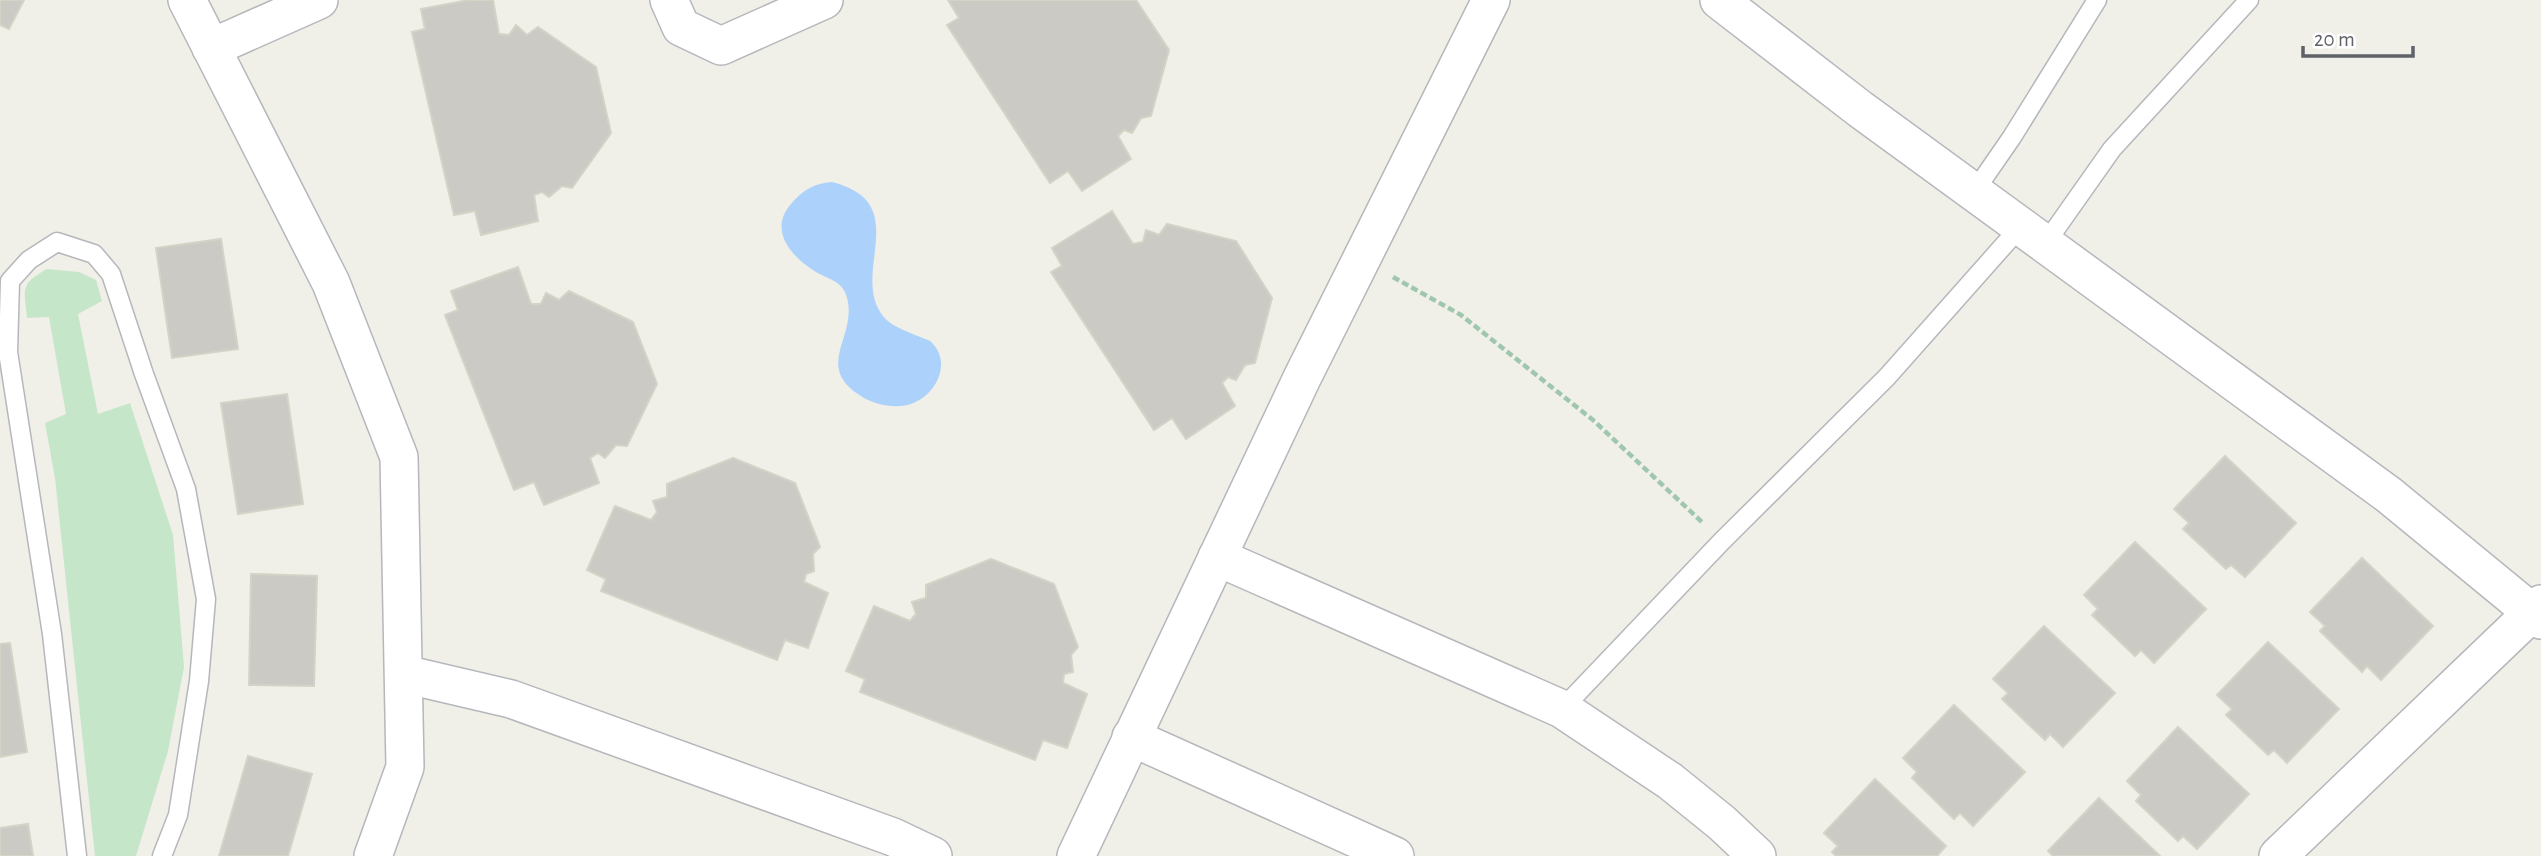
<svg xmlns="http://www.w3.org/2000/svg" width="2541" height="856" viewBox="0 0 2541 856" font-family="'Alegreya Sans',sans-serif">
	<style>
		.green { fill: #c6e6c9 }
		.water { fill: #acd2fc }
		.building { fill: #cccac4; stroke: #d5d2c6; stroke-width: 2 }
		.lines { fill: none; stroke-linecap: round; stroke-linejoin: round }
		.lane-casing { stroke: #b5b7bb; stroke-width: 21 }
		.street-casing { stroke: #b5b7bb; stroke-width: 40 }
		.path { stroke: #9fc7ae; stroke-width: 4.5; stroke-dasharray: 7 3.5; stroke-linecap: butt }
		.lane { stroke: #fff; stroke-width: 18 }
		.street { stroke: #fff; stroke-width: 37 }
	</style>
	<rect width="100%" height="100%" fill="#f0efe8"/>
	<path class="green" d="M47 269 79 272 96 280 102 301 78 314 98 414 130 403 173 535 184 667 168 751 136 856H95L55 478 45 423 66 414 49 317 27 318C24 288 20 284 47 269Z"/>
	<path class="water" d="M832 182C915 203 849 273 883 316 892 328 917 335 930 341 953 361 937 395 911 404 896 409 877 405 864 398 811 367 858 338 847 298 843 281 830 280 816 272 791 257 768 230 791 204 803 190 814 183 832 182Z"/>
	<g class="building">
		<path d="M0 0H24L9 29 0 25Z"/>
		<path d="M469 0H493L499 34 509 35 516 25 527 35 538 27 596 67 611 133 572 188 562 186 549 197 542 192 534 195 538 221 481 235 475 211 454 215 412 32 425 29 421 9Z"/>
		<path d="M948 0H1136L1169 50 1151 116 1141 118 1132 133 1124 130 1118 136 1131 159 1082 191 1068 171 1050 183 947 25 959 18Z"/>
		<path d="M1112 211 1133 244 1143 242 1146 230 1159 235 1167 224 1236 241 1272 298 1255 363 1245 365 1236 380 1228 377 1222 383 1235 406 1186 439 1172 418 1154 430 1051 272 1062 266 1052 248Z"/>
		<path d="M221 239 238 349 172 358 156 248Z"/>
		<path d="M518 267 531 304H541L546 293 559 300 569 291 633 322 657 384 627 446 616 445 605 458 598 453 590 458 599 483 544 505 534 482 514 490 445 315 458 310 451 291Z"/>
		<path d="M287 394 303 504 238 514 221 403Z"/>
		<path d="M2225 456 2296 523 2245 577 2231 565 2226 569 2183 529 2189 523 2174 509Z"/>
		<path d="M733 458 795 483 820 547 813 554 814 571 806 574 804 582 828 593 808 648 785 640 777 660 601 591 606 579 587 570 615 506 651 520 657 512 653 501 667 497V484Z"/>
		<path d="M2135 542 2206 609 2154 663 2141 650 2135 656 2092 615 2098 609 2084 595Z"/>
		<path d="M2362 558 2433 626 2381 680 2367 666 2362 672 2320 631 2325 626 2310 612Z"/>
		<path d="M991 559 1054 584 1078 647 1071 655 1073 672 1064 674 1063 683 1087 694 1067 748 1043 740 1035 760 860 692 865 679 846 671 874 606 910 621 916 614 912 602 926 598V585Z"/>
		<path d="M251 574 317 576 314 686 249 685Z"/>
		<path d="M2044 626 2115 693 2063 747 2050 734 2045 740 2002 699 2008 693 1993 679Z"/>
		<path d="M2268 642 2339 709 2287 763 2274 750 2268 755 2226 715 2232 709 2217 695Z"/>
		<path d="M10 643 27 752 0 757V644Z"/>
		<path d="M1954 705 2025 772 1973 826 1960 813 1954 819 1912 778 1917 772 1903 758Z"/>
		<path d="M2178 727 2249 794 2197 849 2183 836 2178 841 2136 801 2141 795 2127 781Z"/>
		<path d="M248 756 312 774 288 856H219Z"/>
		<path d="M1875 779 1946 846 1937 856H1836L1832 852 1838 846 1824 833Z"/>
		<path d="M2099 798 2160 856H2053L2048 851Z"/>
		<path d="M28 824 33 856H0V828Z"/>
	</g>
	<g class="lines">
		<defs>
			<g id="lane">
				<path d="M1974 192 2012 137 2097 0"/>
				<path d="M2045 244 2112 149 2249 0"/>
				<path d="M1562 709 1722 541 1887 377 2021 226"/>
				<path d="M77 856 52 634 8 352 10 281 29 260 57 242 94 254 111 274 144 374 186 489 206 599 199 681 178 815 162 856"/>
			</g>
			<g id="street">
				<path d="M187 0 331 283 399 457 405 767 373 856"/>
				<path d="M669 0 681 27 721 46 824 0"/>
				<path d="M1719 0 1860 109 2389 495 2541 620"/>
				<path d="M211 48 319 0"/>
				<path d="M1217 557 1562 709 1670 781 1722 823 1757 856"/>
				<path d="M404 674 511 699 893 837 933 856"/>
				<path d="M1131 737 1395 856"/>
				<path d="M1076 856 1302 378 1491 0"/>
				<path d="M2278 856 2541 604"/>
			</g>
		</defs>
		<use href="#lane" class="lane-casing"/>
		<use href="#street" class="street-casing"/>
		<path class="path" d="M1393 277 1461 315 1593 420 1703 523"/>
		<use href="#lane" class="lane"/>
		<use href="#street" class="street"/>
	</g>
	<path d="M2303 46v10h110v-10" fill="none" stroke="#5f6267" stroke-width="3.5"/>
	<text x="2314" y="46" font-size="21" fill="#5f6267" stroke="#ffffff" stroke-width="5" paint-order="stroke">20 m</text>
</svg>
